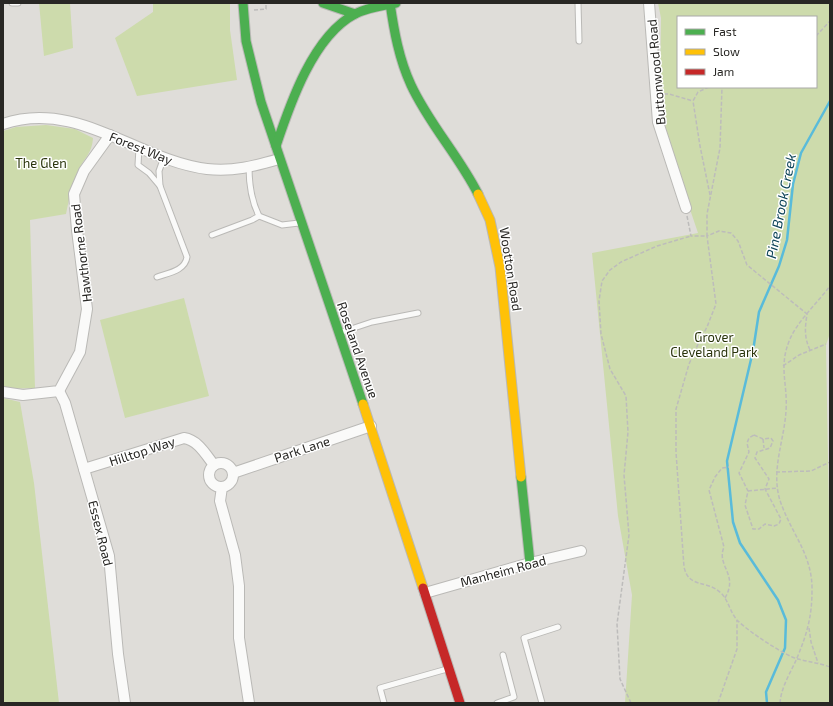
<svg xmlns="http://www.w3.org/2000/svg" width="833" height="706" viewBox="0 0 833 706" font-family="'Exo 2',sans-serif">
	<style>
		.green { fill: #cddbac; fill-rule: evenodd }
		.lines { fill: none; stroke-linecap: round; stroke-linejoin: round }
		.stream { stroke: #59bbda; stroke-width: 2.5 }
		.lane-casing { stroke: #bab9b6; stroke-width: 7 }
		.street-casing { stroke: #bab9b6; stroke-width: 12 }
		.fast-casing { stroke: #bab9b6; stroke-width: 11 }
		.slow-casing { stroke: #bab9b6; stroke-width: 11 }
		.jam-casing { stroke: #bab9b6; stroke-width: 11 }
		.path { stroke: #bdbcbb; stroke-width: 1.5; stroke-dasharray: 4 2; stroke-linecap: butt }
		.lane { stroke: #fafaf9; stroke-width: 5 }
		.street { stroke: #fafaf9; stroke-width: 10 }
		.fast { stroke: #4caf50; stroke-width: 9 }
		.slow { stroke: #ffc107; stroke-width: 9 }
		.jam { stroke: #c62828; stroke-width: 9 }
		.labels { text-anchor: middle; stroke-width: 3; stroke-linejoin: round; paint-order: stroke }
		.street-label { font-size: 13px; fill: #282724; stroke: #fff }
		.park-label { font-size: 13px; fill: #29340b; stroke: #fff }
		.water-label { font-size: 14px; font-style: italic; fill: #0c4357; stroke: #fff }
	</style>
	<rect width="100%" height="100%" fill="#dfddd9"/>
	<g class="green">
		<path d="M39 3H70L73 48 44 56Z"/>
		<path d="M153 3H230V30L237 80 137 96 115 38 153 12Z"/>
		<path d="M658 3H830V333L826 345 830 569V703H625L632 595 618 516 592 253 698 233 668 144 660 90 661 18ZM678 17H816V87H678Z"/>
		<path d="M46 125 75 129 93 138C92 154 84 158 78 171 72 185 69 199 66 214L30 220 35 388 3 389V131L16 127Z"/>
		<path d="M184 298 209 396 125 418 100 320Z"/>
		<path d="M3 398 20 402 34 483 59 703H3Z"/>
	</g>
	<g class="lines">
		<path class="stream" d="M767 703 766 692 785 648 786 620 778 600 740 543 733 522 727 461 753 351 759 312 779 266 787 240 793 184 801 153 830 101"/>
		<defs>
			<g id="lane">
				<path d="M12 3H18"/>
				<path d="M578 3 579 41"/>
				<path d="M139 148 138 165 149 173 160 186 187 257C185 271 168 273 157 277"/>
				<path d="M249 167C249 185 251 200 259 216L282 225 299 223"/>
				<path d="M160 186 159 171 164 157"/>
				<path d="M212 235 252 220 259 216"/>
				<path d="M342 332 372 322 418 313"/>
				<path d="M384 703 380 688 447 669"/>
				<path d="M497 703 514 697 503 655"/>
				<path d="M542 703 524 638 558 627"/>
			</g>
			<g id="street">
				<path d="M649 3 658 122 686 208"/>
				<path d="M3 124C77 99 137 160 207 169 233 172 255 166 279 159"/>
				<path d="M59 391 65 403 109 556 118 654 125 703"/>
				<path d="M3 392 23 395 59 391 80 352 87 309 77 230 74 194 84 171 110 135"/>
				<circle cx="221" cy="475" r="12"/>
				<path d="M84 469 184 438C198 440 206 455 214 465"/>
				<path d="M233 473 371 426"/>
				<path d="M222 487 220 501 235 555 239 586V638L249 703"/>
				<path d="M425 593 530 563 581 551"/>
			</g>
			<g id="fast">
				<path d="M243 3 246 41 261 102 363 404"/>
				<path d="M323 3 355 14"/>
				<path d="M390 3C394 31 399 59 411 85 429 124 459 156 478 194"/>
				<path d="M276 146C290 104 313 36 355 14 368 7 382 6 396 3"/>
				<path d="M521 477 530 563"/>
			</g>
			<g id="slow">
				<path d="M478 194 490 220 500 267 521 477"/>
				<path d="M363 404 423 588"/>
			</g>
			<path id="jam" d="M423 588 460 703"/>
		</defs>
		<use href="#lane" class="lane-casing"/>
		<use href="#street" class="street-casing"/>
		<use href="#fast" class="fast-casing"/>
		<use href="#slow" class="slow-casing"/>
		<use href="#jam" class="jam-casing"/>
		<g class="path">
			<path d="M254 10 266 9V3"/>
			<path d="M816 36 830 21"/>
			<path d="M709 87 698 92 693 101 700 146 710 195"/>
			<path d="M664 94H669L693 101"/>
			<path d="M687 216 691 236H707V214L720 148 722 87"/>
			<path d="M810 350C804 337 805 328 807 314L747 265 738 241 731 233 719 231 707 236 716 304 707 327 699 342 689 364 676 409V452L684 567C689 589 706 579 721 593 729 601 730 613 738 621 748 631 785 656 798 659 809 662 819 663 830 667"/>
			<path d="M783 366 799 355 826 344"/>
			<path d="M754 435 763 439 771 438 773 441 770 448 757 452 755 458 769 479 765 489 781 519 779 524 774 526 765 524 759 529H753L745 505 748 491 739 473 749 452 747 443 749 438Z"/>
			<path d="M763 439 764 448"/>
			<path d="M776 472 811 471 830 462"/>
			<path d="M748 491 778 488"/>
			<path d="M725 598C739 574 716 566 724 547L709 490 715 477 722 468 729 467"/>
			<path d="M809 628 811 642 818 663"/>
			<path d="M631 703 620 679 617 624 629 535 624 475 628 432 626 396 610 369 601 334 599 301 602 281 610 270 621 262 657 246 691 236"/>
			<path d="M718 703 737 649V620"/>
			<path d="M780 703C781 687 791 672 797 658 807 634 812 616 812 591 813 557 793 535 782 506 769 474 784 443 786 411 788 383 778 367 790 339 797 322 818 302 830 286"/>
		</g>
		<use href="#lane" class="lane"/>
		<use href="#street" class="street"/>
		<use href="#fast" class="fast"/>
		<use href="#slow" class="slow"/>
		<use href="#jam" class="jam"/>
	</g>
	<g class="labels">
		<g class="street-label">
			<text transform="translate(656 72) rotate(-95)" y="5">Buttonwood Road</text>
			<text transform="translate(141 148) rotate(22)" y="5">Forest Way</text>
			<text transform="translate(81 253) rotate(-97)" y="5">Hawthorne Road</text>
			<text transform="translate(511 269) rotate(81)" y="5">Wootton Road</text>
			<text transform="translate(358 350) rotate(71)" y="5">Roseland Avenue</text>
			<text transform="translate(302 449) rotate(-18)" y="5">Park Lane</text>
			<text transform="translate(142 451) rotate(-18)" y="5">Hilltop Way</text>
			<text transform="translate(101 533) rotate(76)" y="5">Essex Road</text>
			<text transform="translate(503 571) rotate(-15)" y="5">Manheim Road</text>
		</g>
		<g class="park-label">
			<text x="41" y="168">The Glen</text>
			<text x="714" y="342">Grover<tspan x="714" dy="15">Cleveland Park</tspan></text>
		</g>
		<g class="water-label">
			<text transform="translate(781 206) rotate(-79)" y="5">Pine Brook Creek</text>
		</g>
	</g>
	<rect width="833" height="706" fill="none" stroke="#282724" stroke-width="8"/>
	<rect x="677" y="16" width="140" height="72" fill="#ffffff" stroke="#a9a9a7"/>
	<rect x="685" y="29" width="20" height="6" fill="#4caf50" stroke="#a9a9a7"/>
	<text x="713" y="36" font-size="12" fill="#282724">Fast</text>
	<rect x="685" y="49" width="20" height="6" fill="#ffc107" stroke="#a9a9a7"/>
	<text x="713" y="56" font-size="12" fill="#282724">Slow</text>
	<rect x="685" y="69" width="20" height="6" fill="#c62828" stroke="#a9a9a7"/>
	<text x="713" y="76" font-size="12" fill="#282724">Jam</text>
</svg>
